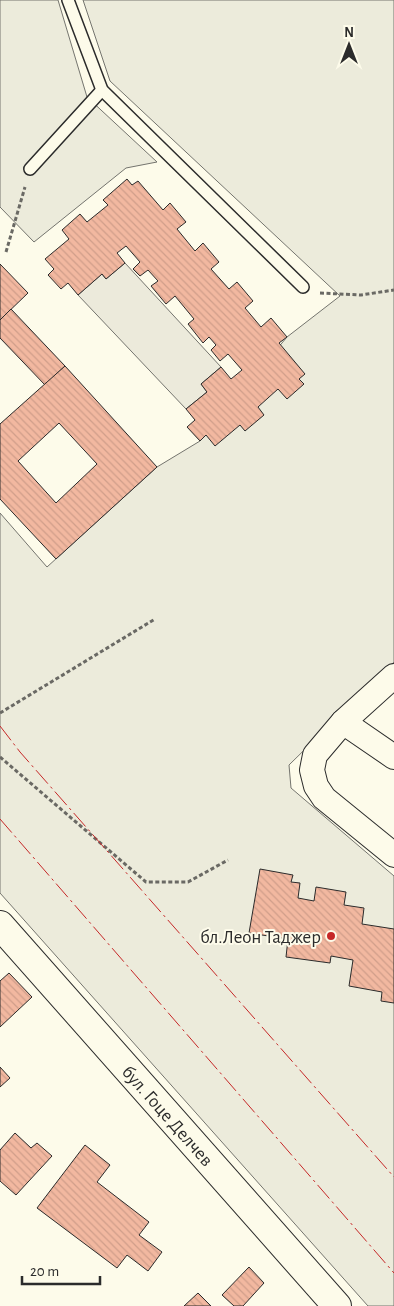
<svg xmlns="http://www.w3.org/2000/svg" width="394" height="1306" viewBox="0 0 394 1306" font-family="'Alegreya Sans',sans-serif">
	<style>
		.green { fill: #ecebdb; stroke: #74746e }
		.parking { fill: #eceadb; stroke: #74746e }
		.building { fill: url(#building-back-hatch); stroke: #2b2b2b; fill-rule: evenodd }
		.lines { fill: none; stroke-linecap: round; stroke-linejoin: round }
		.lane-casing { stroke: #2b2b2b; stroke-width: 14 }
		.street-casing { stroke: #2b2b2b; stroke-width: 26 }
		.secondary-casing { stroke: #2b2b2b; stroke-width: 30 }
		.path { stroke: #6a6964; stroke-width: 3; stroke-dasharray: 4 2.5; stroke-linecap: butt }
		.lane { stroke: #fdfbea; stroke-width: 11 }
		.street { stroke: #fdfbea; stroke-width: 24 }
		.secondary { stroke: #fdfbea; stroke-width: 28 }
		.power { stroke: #c62828; stroke-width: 1; stroke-dasharray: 18 4 2.5 4; stroke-linecap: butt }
		.poi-dot { fill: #c62828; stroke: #fdfbea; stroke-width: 2 }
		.labels { text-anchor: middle; stroke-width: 4; stroke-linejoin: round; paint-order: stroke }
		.poi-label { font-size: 19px; fill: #2b2b2b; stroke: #fdfbea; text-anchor: end }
		.street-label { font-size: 19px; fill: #2b2b2b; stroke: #fdfbea }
	</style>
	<defs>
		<pattern id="building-back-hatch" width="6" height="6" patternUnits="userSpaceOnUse" patternTransform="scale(1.25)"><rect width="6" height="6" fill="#f2b8a0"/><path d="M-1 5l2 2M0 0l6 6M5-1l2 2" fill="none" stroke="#d09e8a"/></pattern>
	</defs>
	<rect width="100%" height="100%" fill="#fdfbea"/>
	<g class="green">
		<path d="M0 0H58L87 97 157 162 126 168 34 242 0 207Z"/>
		<path d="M83 0H394V662L289 765 291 788 394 876V1306H368L0 893V513L47 567 157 467 200 441 287 337 340 296 110 81Z"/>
	</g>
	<path class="parking" d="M125 263 221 367 201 384 207 392 186 409 78 295 102 274 106 279Z"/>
	<g class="building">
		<path d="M127 179 132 185 138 181 163 210 170 203 186 222 177 229 195 251 203 243 219 262 211 269 229 289 237 282 253 301 245 308 261 327 271 318 287 337 279 343 305 374 299 379 304 384 287 399 278 389 258 407 264 415 245 431 240 425 215 446 206 435 200 441 187 427 195 420 186 409 207 392 201 384 221 367 231 379 242 370 228 354 220 361 211 350 216 345 209 337 203 343 188 324 194 319 175 296 166 304 151 286 158 281 148 270 140 276 133 269 140 262 126 246 117 253 125 263 106 279 102 274 78 295 68 283 61 289 48 275 54 269 45 259 69 239 62 230 80 214 87 222 108 205 103 200Z"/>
		<path d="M0 264 28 293 0 320Z"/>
		<path d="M11 309 65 366 45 385 0 338V320Z"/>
		<path d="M65 366 157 467 56 559 0 499V424ZM59 423 97 464 56 503 18 461Z"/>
		<path d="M260 869 293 875 291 882 300 883 298 898 314 901 316 887 346 892 344 905 364 908 362 924 394 929V1003L381 1001 382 992 349 986 353 960 331 956 330 963 286 957 288 939 249 933Z"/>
		<path d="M9 973 32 997 0 1027V981Z"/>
		<path d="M0 1067 10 1078 0 1087Z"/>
		<path d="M15 1133 31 1148 37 1143 52 1156 16 1195 0 1181V1150Z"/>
		<path d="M85 1145 110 1165 97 1182 149 1222 139 1235 162 1252 148 1271 127 1255 117 1268 37 1208Z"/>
		<path d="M249 1267 264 1283 243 1306H234L222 1295Z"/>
		<path d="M198 1293 211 1306H184Z"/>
	</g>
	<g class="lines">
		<defs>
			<g id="lane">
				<path d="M68 0 102 90 303 287"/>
				<path d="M30 169 102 90"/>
			</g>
			<g id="street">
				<path d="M394 676 343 722 315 755 312 770 316 786 324 798 394 855"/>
				<path d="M343 722 394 757"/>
			</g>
			<g id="secondary">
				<path id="s1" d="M0 925 337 1306"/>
			</g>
		</defs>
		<use href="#lane" class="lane-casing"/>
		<use href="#street" class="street-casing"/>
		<use href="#secondary" class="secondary-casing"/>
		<g class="path">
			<path d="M6 252 25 187"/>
			<path d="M320 293 361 295 394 290"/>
			<path d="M0 713 155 619"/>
			<path d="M0 757 146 882H188L228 860"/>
		</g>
		<use href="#lane" class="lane"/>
		<use href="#street" class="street"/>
		<use href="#secondary" class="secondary"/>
		<g class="power">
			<path d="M0 726 20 752 394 1177"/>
			<path d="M0 819 394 1273"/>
		</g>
	</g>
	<circle class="poi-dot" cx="331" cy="936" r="5"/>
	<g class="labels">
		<g class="poi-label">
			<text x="321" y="943">бл.Леон Таджер</text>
		</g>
		<g class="street-label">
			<text dy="7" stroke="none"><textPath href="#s1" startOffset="254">бул. Гоце Делчев</textPath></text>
		</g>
	</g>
	<g transform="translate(349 45)" stroke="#fdfbea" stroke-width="4" paint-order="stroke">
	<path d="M0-4L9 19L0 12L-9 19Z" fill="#2b2b2b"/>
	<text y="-8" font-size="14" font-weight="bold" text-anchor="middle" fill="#2b2b2b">N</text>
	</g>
	<path d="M22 1276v8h78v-8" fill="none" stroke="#2b2b2b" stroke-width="2.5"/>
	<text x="30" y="1276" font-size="15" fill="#2b2b2b" stroke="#fdfbea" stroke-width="4" paint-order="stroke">20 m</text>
</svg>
